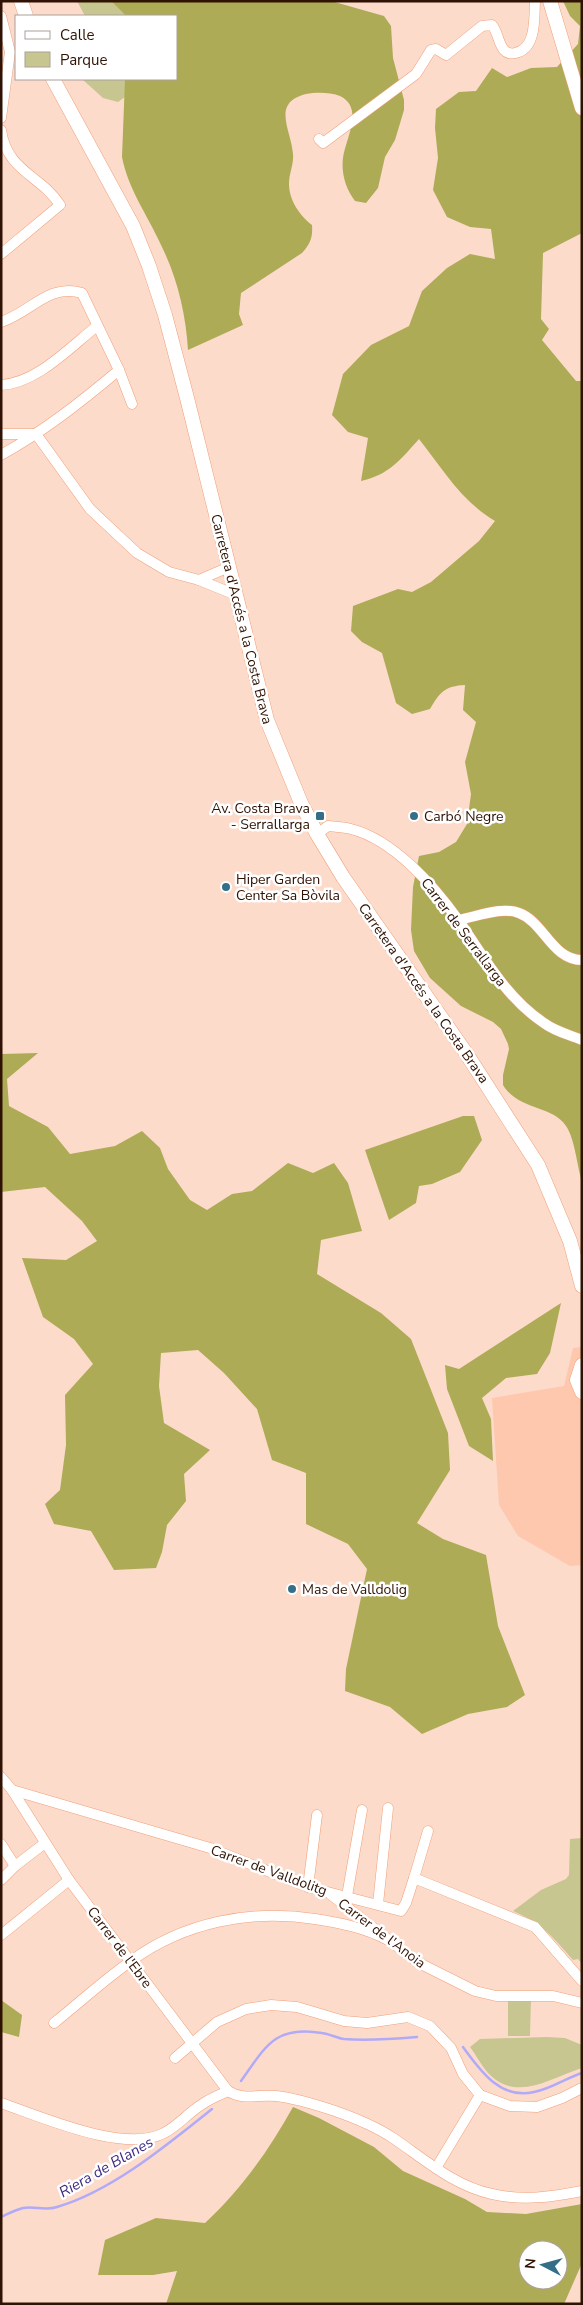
<svg xmlns="http://www.w3.org/2000/svg" width="583" height="2305" viewBox="0 0 583 2305" font-family="'Nunito Sans',sans-serif">
	<style>
		.built { fill: #fec8ae }
		.green { fill: #c7c690 }
		.forest { fill: #adab56; fill-rule: evenodd }
		.lines { fill: none; stroke-linecap: round; stroke-linejoin: round }
		.stream { stroke: #b1abf7; stroke-width: 2.5 }
		.street-casing { stroke: #f0a079; stroke-width: 11 }
		.secondary-casing { stroke: #f0a079; stroke-width: 15 }
		.street { stroke: #fff; stroke-width: 10 }
		.secondary { stroke: #fff; stroke-width: 14 }
		.poi-dot { fill: #346f87; stroke: #fff; stroke-width: 2 }
		.labels { text-anchor: middle; stroke-width: 5; stroke-linejoin: round; paint-order: stroke }
		.street-label { font-size: 14px; fill: #2f1203; stroke: #fff }
		.poi-label { font-size: 14px; fill: #2f1203; stroke: #fff; text-anchor: start }
		.water-label { font-size: 15px; font-style: italic; fill: #3d2b81; stroke: #fff }
	</style>
	<rect width="100%" height="100%" fill="#fddbcb"/>
	<path class="built" d="M582 1347V1565L570 1566 518 1536 499 1505 492 1398 564 1386 573 1348Z"/>
	<g class="green">
		<path d="M77 1H111L126 16H85Z"/>
		<path d="M82 79H125V97L118 102 103 98Z"/>
		<path d="M582 1838V1964L578 1959 573 1960C551 1935 544 1925 513 1911L541 1890 566 1879 569 1875 570 1839Z"/>
		<path d="M508 1997H531L530 2036H508Z"/>
		<path d="M547 2037 565 2038 582 2045V2068C550 2078 517 2103 488 2073 481 2065 476 2055 470 2047L480 2039Z"/>
	</g>
	<g class="forest">
		<path d="M111 1H331L384 16 391 26 393 58 404 100V110L395 140 385 157 378 188 366 203 355 201C346 189 341 174 343 158 345 140 365 108 340 96 330 92 316 92 306 94 271 103 291 129 293 154 294 164 289 173 289 184 289 200 300 216 312 225 313 238 310 244 302 253L241 293 239 314 243 325 188 350C186 314 177 277 161 245 148 216 128 189 122 157L125 79H176V16H126Z"/>
		<path d="M563 1H582V233L543 253 541 319 549 329 542 340 576 381H582V1182C577 1166 575 1139 566 1126 552 1105 519 1111 503 1085V1075L509 1049 508 1044 501 1029 493 1022 461 1006 430 978 414 951 411 930 413 887 419 856 439 852 456 842 467 824 471 794 465 762 476 722 463 710 465 685C445 686 440 692 430 709L412 714 396 703 382 653 362 642 351 631 353 606 398 589 412 592 431 582 479 541 495 521C461 501 442 468 419 439 401 459 389 475 361 481L368 438 348 432 332 415 343 374 371 345 409 326 422 291 447 268 470 254 495 259 491 229 470 227 447 217 433 190 438 158 435 128 436 109 459 92 476 91 492 68 507 77 531 68 557 67 578 44 580 26 570 16Z"/>
		<path d="M38 1053 7 1079 9 1106 48 1127 70 1154 115 1146 142 1131 160 1148 168 1169 190 1200 207 1210 232 1194 252 1191 288 1163 313 1173 334 1163 348 1183 362 1231 321 1240 317 1274 381 1313 411 1339 448 1433 450 1470 417 1523 443 1539 486 1555 498 1626 525 1695 507 1707 468 1714 422 1734 390 1707 345 1691 346 1669 367 1569 348 1544 306 1524V1473L272 1460 257 1409 224 1373 198 1350 161 1353 159 1386 164 1423 210 1450 184 1474 186 1501 167 1525 162 1552 156 1568 114 1570 91 1531 54 1524 45 1504 60 1490 66 1445 65 1395 93 1364 74 1339 43 1317 22 1258 66 1260 97 1241 82 1221 45 1187 1 1192V1054Z"/>
		<path d="M463 1116H474L482 1140 460 1172 432 1184 419 1186 416 1203 389 1220 365 1150Z"/>
		<path d="M561 1303 550 1353 537 1374 506 1378 482 1398 491 1419 493 1461 469 1446 447 1389 445 1365 459 1369Z"/>
		<path d="M1 2000 22 2015 19 2037 1 2032Z"/>
		<path d="M293 2107 319 2118 374 2147 403 2171 465 2199 487 2212 526 2214 582 2204V2263L564 2304H166L177 2271 153 2275H98L105 2240 156 2218 205 2223C241 2190 269 2150 293 2107ZM528 2250H558V2280H528Z"/>
	</g>
	<g class="lines">
		<g class="stream">
			<path d="M463 2047C480 2070 500 2100 534 2092 551 2089 566 2078 582 2073"/>
			<path d="M241 2081C266 2046 275 2025 322 2033 330 2034 337 2038 344 2039 369 2041 393 2039 417 2037"/>
			<path d="M1 2217C8 2214 15 2210 23 2208 34 2206 46 2211 57 2207 112 2191 167 2145 212 2109"/>
		</g>
		<defs>
			<g id="street">
				<path d="M1 16 10 52 1 118"/>
				<path d="M1 130C7 172 41 175 60 205L1 254"/>
				<path d="M319 139 323 143 416 74 431 50 436 49 446 55 482 26 492 25C498 32 498 43 504 50 507 53 511 54 515 53 537 49 534 17 535 1"/>
				<path d="M1 322C31 312 49 283 82 293L119 370 132 404"/>
				<path d="M1 385C37 383 69 348 97 326"/>
				<path d="M1 434H36L90 509 137 553 169 572 199 580 229 567"/>
				<path d="M1 455C44 431 81 402 119 370"/>
				<path d="M199 580 236 595"/>
				<path d="M317 834 328 826C336 827 344 827 351 829 394 840 434 886 459 921 484 957 506 998 544 1023 554 1031 570 1035 582 1040"/>
				<path d="M458 920C476 917 501 906 519 913 544 922 552 960 582 960"/>
				<path d="M1 1777 12 1790 210 1848 308 1887 401 1911 406 1903 414 1878 535 1927 582 1981"/>
				<path d="M12 1790 69 1880 228 2091C244 2101 258 2094 276 2096 294 2098 317 2105 335 2111 355 2118 375 2126 393 2138 424 2159 454 2186 492 2194 522 2201 552 2197 582 2191"/>
				<path d="M1 1844 15 1866"/>
				<path d="M414 1878 428 1831"/>
				<path d="M1 1880 15 1866 45 1843"/>
				<path d="M308 1887 317 1815"/>
				<path d="M330 1894 417 1962 475 1991 496 1996H553L582 2003"/>
				<path d="M347 1896 362 1810"/>
				<path d="M378 1904 388 1808"/>
				<path d="M1 1935 69 1880"/>
				<path d="M54 2023C79 2003 104 1980 131 1961 184 1922 251 1909 315 1919 341 1923 365 1928 388 1940"/>
				<path d="M175 2058 217 2022 246 2009 271 2005 297 2007 344 2021 367 2023 408 2017 430 2026 451 2048 463 2074 480 2095 510 2106 537 2107 562 2098 582 2088"/>
				<path d="M1 2103C42 2117 125 2154 164 2133 178 2126 188 2113 201 2105 209 2099 219 2095 228 2091"/>
				<path d="M436 2168 480 2095"/>
			</g>
			<g id="secondary">
				<path d="M21 1 26 16"/>
				<path d="M550 1 582 108"/>
				<path d="M53 79 133 226 149 266 165 315 187 398 267 720 301 803 317 834 343 877 466 1053 538 1165 570 1241 582 1286"/>
				<path d="M582 1365 577 1380 582 1392"/>
			</g>
		</defs>
		<use href="#street" class="street-casing"/>
		<use href="#secondary" class="secondary-casing"/>
		<use href="#street" class="street"/>
		<use href="#secondary" class="secondary"/>
	</g>
	<g class="poi-dot">
		<rect x="315" y="811" width="10" height="10" rx="2.5"/>
		<circle cx="414" cy="816" r="5"/>
		<circle cx="226" cy="887" r="5"/>
		<circle cx="292" cy="1589" r="5"/>
	</g>
	<g class="labels">
		<g class="street-label">
			<text transform="translate(242 619) rotate(76)" y="5">Carretera d'Accés a la Costa Brava</text>
			<text transform="translate(464 932) rotate(53)" y="5">Carrer de Serrallarga</text>
			<text transform="translate(424 993) rotate(55)" y="5">Carretera d'Accés a la Costa Brava</text>
			<text transform="translate(269 1870) rotate(20)" y="5">Carrer de Valldolitg</text>
			<text transform="translate(382 1933) rotate(37)" y="5">Carrer de l'Anoia</text>
			<text transform="translate(120 1947) rotate(53)" y="5">Carrer de l'Ebre</text>
		</g>
		<g class="poi-label">
			<text x="310" y="813" text-anchor="end">Av. Costa Brava<tspan x="310" dy="16">- Serrallarga</tspan></text>
			<text x="424" y="821">Carbó Negre</text>
			<text x="236" y="884">Hiper Garden<tspan x="236" dy="16">Center Sa Bòvila</tspan></text>
			<text x="302" y="1594">Mas de Valldolig</text>
		</g>
		<g class="water-label">
			<text transform="translate(106 2167) rotate(-30)" y="5">Riera de Blanes</text>
		</g>
	</g>
	<rect width="583" height="2305" fill="none" stroke="#2f1203" stroke-width="5"/>
	<rect x="15" y="15" width="162" height="65" fill="#ffffff" stroke="#aca09a"/>
	<rect x="25" y="31" width="25" height="8" fill="#ffffff" stroke="#aca09a"/>
	<text x="60" y="40" font-size="15" fill="#2f1203">Calle</text>
	<rect x="25" y="52" width="25" height="15" fill="#c7c690" stroke="#aca09a"/>
	<text x="60" y="65" font-size="15" fill="#2f1203">Parque</text>
	<g transform="translate(543 2265) rotate(276)"><circle r="24" fill="#ffffff" stroke="#aca09a"/>
	<path d="M0-4L9 19L0 12L-9 19Z" fill="#346f87"/>
	<text y="-8" font-size="14" font-weight="bold" text-anchor="middle" fill="#2f1203">N</text>
	</g>
</svg>
